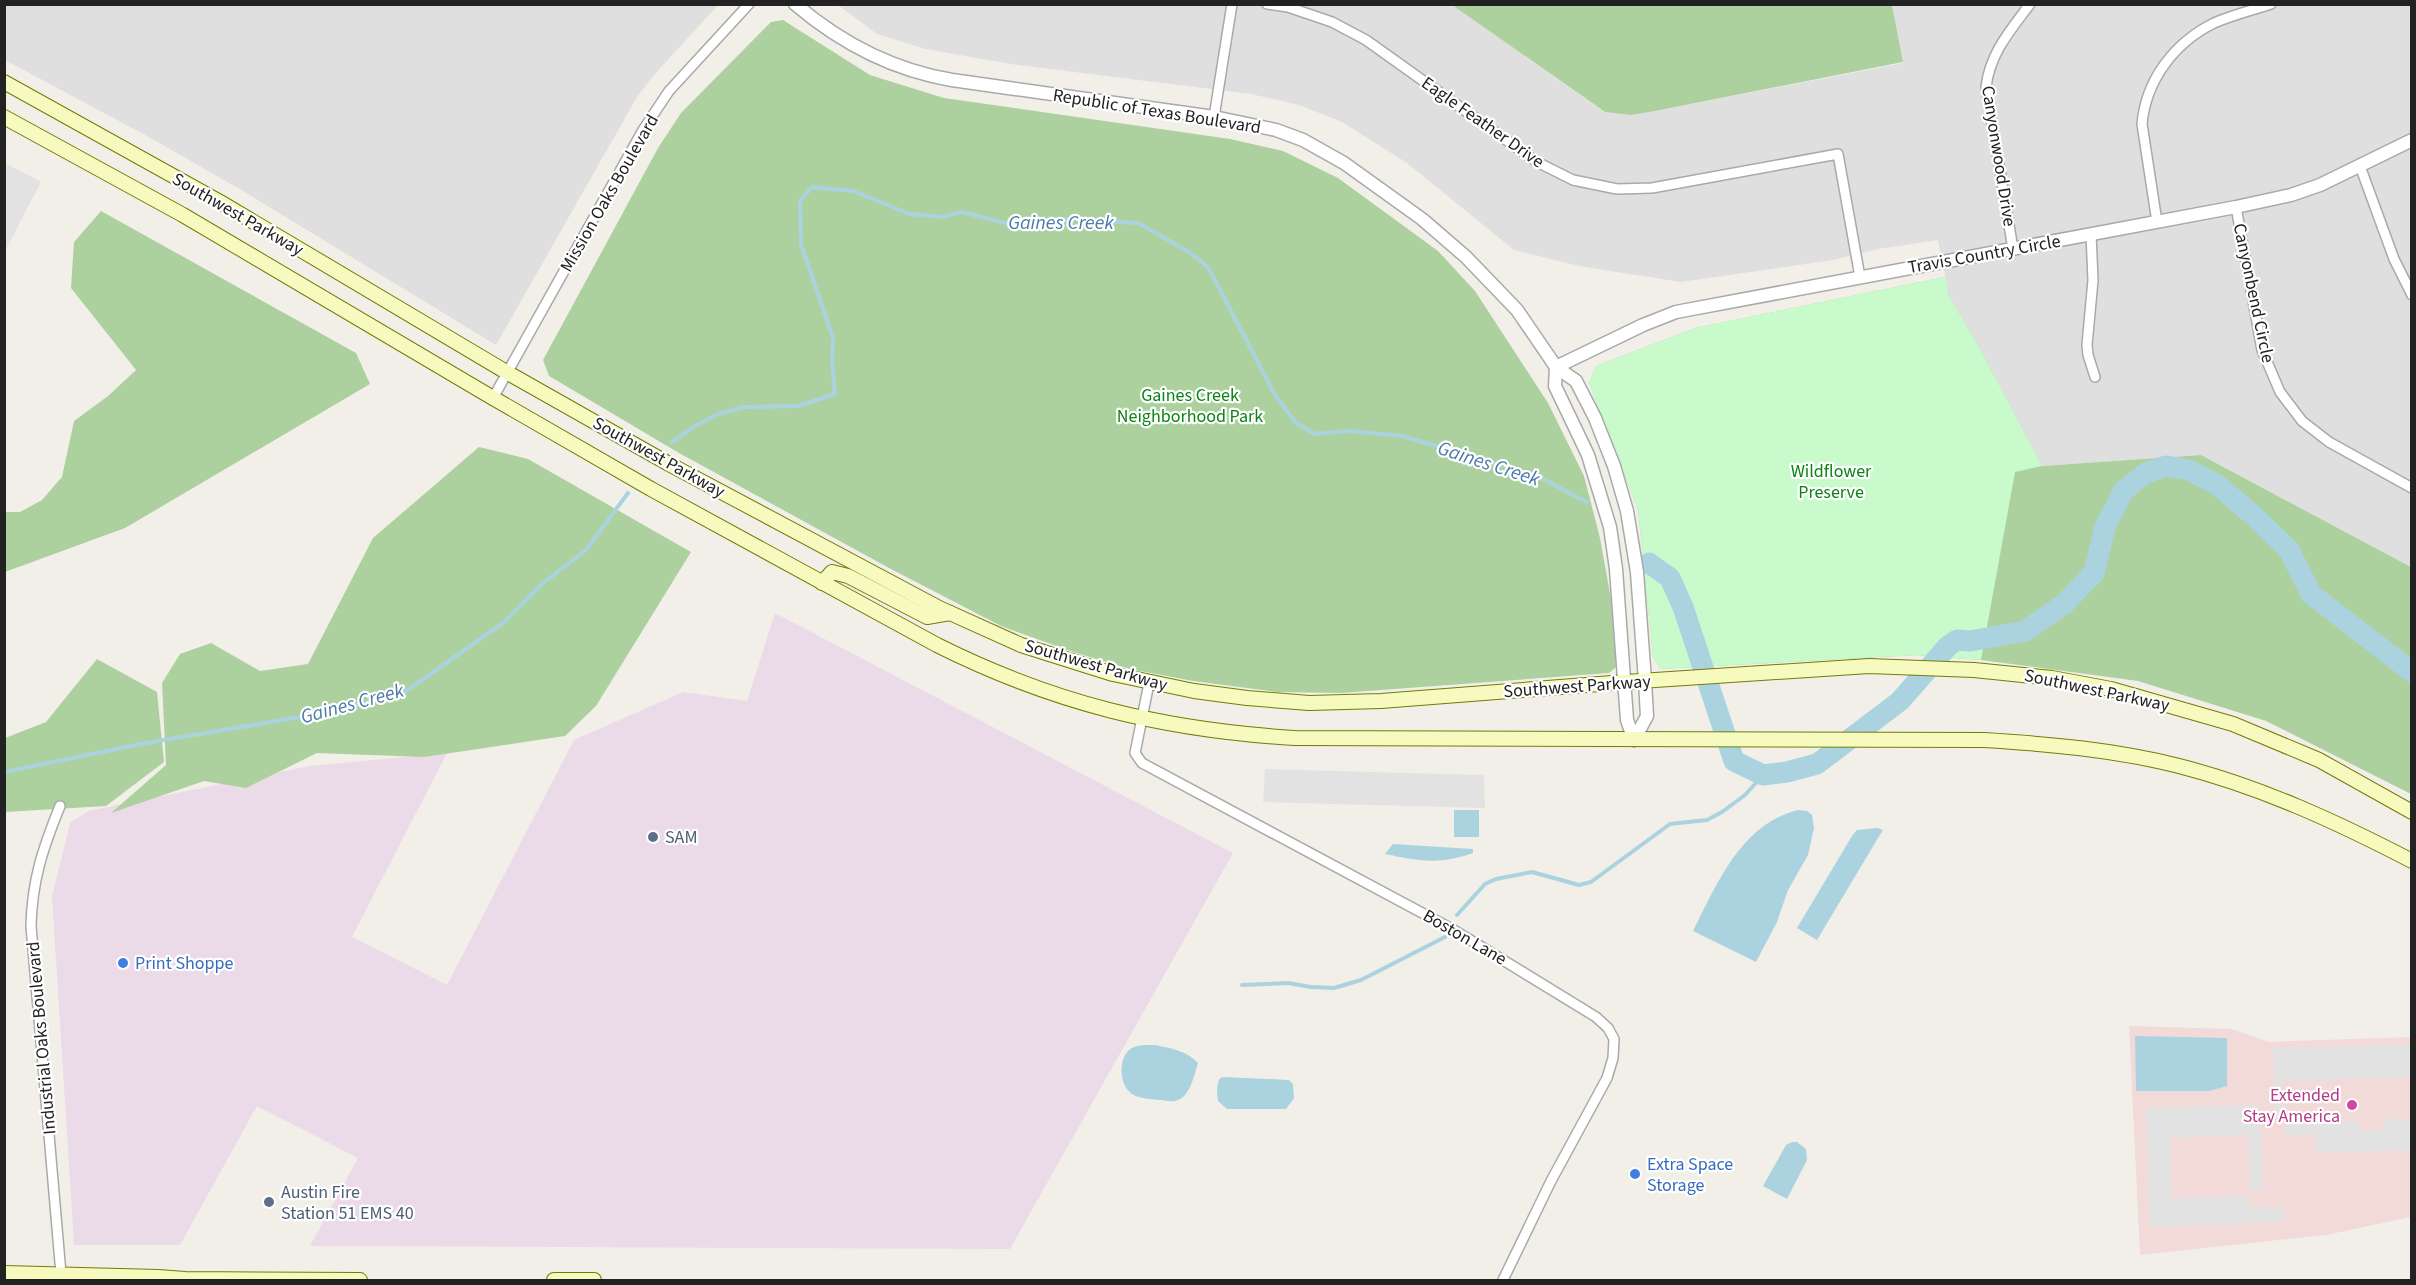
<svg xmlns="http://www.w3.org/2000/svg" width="2416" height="1285" viewBox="0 0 2416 1285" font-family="'Source Sans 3',sans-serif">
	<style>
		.residential { fill: #e0dfdf }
		.commercial { fill: #f2dad9 }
		.industrial { fill: #ebdbe8 }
		.forest { fill: #add19e }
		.park { fill: #c8facc }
		.parking { fill: #e2e2e2 }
		.water { fill: #aad3df }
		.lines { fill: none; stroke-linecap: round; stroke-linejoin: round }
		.stream { stroke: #aad3df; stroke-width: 4 }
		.river { stroke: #aad3df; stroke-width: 21 }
		.minor-casing { stroke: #a9a9a9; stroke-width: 12 }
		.tertiary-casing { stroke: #a9a9a9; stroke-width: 15 }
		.secondary-casing { stroke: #707d05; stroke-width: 16 }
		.minor { stroke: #fff; stroke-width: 9 }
		.tertiary { stroke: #fff; stroke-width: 12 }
		.secondary { stroke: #f7fabf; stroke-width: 14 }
		.service-dot { fill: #5c6f8a; stroke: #fff; stroke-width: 2 }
		.shop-dot { fill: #3f7fe0; stroke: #fff; stroke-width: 2 }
		.hotel-dot { fill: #d1479c; stroke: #fff; stroke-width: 2 }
		.labels { text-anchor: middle; stroke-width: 4.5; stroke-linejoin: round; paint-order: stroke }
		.street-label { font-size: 18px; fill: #222; stroke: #fff }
		.park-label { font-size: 18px; fill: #0c8416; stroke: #fff }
		.service-label { font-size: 18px; fill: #4e5e75; stroke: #fff; text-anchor: start }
		.shop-label { font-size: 18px; fill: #366cbe; stroke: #fff; text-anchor: start }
		.hotel-label { font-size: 18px; fill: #b23c85; stroke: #fff; text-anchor: end }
		.water-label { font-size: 20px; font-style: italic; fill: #4a7aab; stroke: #fff }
	</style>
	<rect width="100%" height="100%" fill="#f2efe9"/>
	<g class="residential">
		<path d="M4 5 5 4 718 5 653 76 637 97 496 345 243 191 147 136 5 60Z"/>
		<path d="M838 5H1452L1604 112 1655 111 1903 63 1892 5H2411V567L2201 455 2042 466 1979 347 1949 296 1938 240 1878 249 1833 260 1681 282 1579 266 1514 250 1407 163 1342 122 1299 105 1251 94 1011 64 925 49 877 34Z"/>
	</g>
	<path class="commercial" d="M2129 1026 2232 1029 2268 1042 2411 1037V1217L2326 1235 2140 1255Z"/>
	<path class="industrial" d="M775 613 1233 853 1010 1249 310 1246 358 1158 257 1106 180 1245H74L52 897 70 823 88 811 310 766 447 753 352 937 447 985 574 740 683 692 747 701Z"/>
	<g class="forest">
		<path d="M1452 5H1892L1903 62 1655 111 1631 115 1605 112Z"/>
		<path d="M783 20 870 75 944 98 1230 139 1283 151 1338 178 1438 251 1475 291 1548 403 1584 476 1600 538 1611 599 1616 667 1609 673 1341 693 1277 692 1193 681 1130 669 1073 652 1001 626 889 568 679 453 549 376 543 360 658 148 681 113 771 22Z"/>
		<path d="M101 211 356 353 370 384 125 528 5 572V512H20L42 500 62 477 74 421 108 396 136 370 71 288 74 242Z"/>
		<path d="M1945 277 1949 296 1979 347 2042 466 2201 455 2411 567V794L2266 721 2138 681 1981 660 1917 655 1660 669 1653 656 1638 510 1589 383 1596 366 1695 328Z"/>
		<path d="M479 447 528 459 691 552 596 706 565 736 424 757 317 753 246 788 204 781 111 813 166 765 162 683 180 654 211 643 260 671 308 664 373 538Z"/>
		<path d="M97 659 157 692 164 762 106 806 5 812V738L46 722Z"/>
	</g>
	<path class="park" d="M1945 277 1949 296 1979 347 2042 466 2015 472 1981 660 1917 655 1660 669 1653 656 1638 510 1589 383 1596 366 1695 328Z"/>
	<g class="parking">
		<path d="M5 163 41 182 5 251Z"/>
		<path d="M1265 769 1484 775 1485 808 1263 802Z"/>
		<path d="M2411 1045V1077L2282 1081 2283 1117H2275L2273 1048Z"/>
		<path d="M2260 1105 2263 1190 2250 1191 2248 1135 2170 1138 2171 1198 2249 1196 2250 1208 2284 1207 2285 1222 2150 1227 2146 1108Z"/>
		<path d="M2384 1119H2411V1150L2316 1153V1135L2286 1136 2285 1123 2358 1121 2359 1130H2384Z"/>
	</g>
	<g class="water">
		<rect x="1454" y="810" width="25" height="27"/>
		<path d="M1798 810 1807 811 1812 815 1814 828 1808 855 1788 890 1777 922 1756 962 1693 931C1717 884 1741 824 1798 810Z"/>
		<path d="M1878 828 1883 830 1878 838 1817 940 1797 928 1852 836 1857 830Z"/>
		<path d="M1393 844 1473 849V853C1439 865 1419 861 1385 854Z"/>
		<path d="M2135 1036 2227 1038V1086L2209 1091H2136Z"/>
		<path d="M1155 1045C1171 1048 1187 1051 1198 1063 1195 1073 1191 1090 1183 1097 1176 1103 1168 1101 1160 1100 1151 1099 1140 1099 1132 1094 1120 1086 1118 1062 1128 1051 1135 1044 1146 1045 1155 1045Z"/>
		<path d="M1225 1077 1289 1080 1293 1084 1294 1098 1286 1109H1227L1218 1101C1217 1094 1216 1085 1220 1078Z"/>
		<path d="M1792 1142H1797L1806 1149 1807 1160 1787 1199 1763 1186 1786 1145Z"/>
	</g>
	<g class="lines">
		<g class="stream">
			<path d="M672 442 695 426 718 414 744 407 798 406 835 394 832 362 833 338 801 244 800 201 812 187 853 191 910 214 943 217 962 212 1009 224 1069 219 1138 223 1189 252 1208 267 1275 395 1296 423 1315 434 1349 431 1402 436 1535 475 1587 502"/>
			<path d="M4 772 146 743 330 712 405 692 503 623 543 583 586 550 628 493"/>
			<path d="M1457 915 1485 884 1496 879 1532 872 1579 885 1591 882 1670 824 1707 820 1722 812 1745 795 1763 775"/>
			<path d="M1242 985 1288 983 1311 987 1334 988 1361 980 1445 937"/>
		</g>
		<path class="river" d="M1649 563 1670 578 1683 607 1734 761 1763 775 1787 772 1817 764 1900 701 1948 646 1957 640 1970 641 2025 631 2064 604 2094 573 2105 527 2124 490 2146 473 2166 466 2189 470 2216 484 2254 516 2289 550 2311 594 2412 672"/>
		<defs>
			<g id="minor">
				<path d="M1267 4 1288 7 1332 22 1366 40 1537 162 1573 180 1617 189 1652 188 1838 154 1860 277"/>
				<path d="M1214 117 1232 4"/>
				<path d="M2360 166 2394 259 2412 295"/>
				<path d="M2236 207 2262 350 2280 392 2302 421 2329 442 2412 488"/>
				<path d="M2157 222 2142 124C2146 80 2174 43 2214 23 2232 15 2253 10 2271 4"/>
				<path d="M2091 234 2093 280 2087 345 2088 355 2095 377"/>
				<path d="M2013 249 1986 87C1990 53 2010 31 2030 4"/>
				<path d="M493 398 643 130 669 91 749 4"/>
				<path d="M1149 683 1135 753 1142 763 1454 930 1596 1017 1608 1028 1614 1039 1613 1058 1607 1078 1551 1181 1503 1280"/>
				<path d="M60 806C43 848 32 880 31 926L61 1274"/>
			</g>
			<g id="tertiary">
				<path d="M795 4C842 44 892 70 952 80L1214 117 1276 130 1303 140 1344 163 1422 219 1466 257 1517 310 1556 367 1576 381 1595 418 1614 466 1627 511 1637 572 1645 681 1647 716 1634 740"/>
				<path d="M1556 367 1643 325 1676 312 2236 207 2291 195 2320 185 2412 140"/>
				<path d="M1556 367 1555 386 1588 455 1610 527 1616 569 1627 720 1634 740"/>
			</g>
			<g id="secondary">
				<path d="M4 82 220 202 508 373 669 464 939 608 1021 645 1113 674 1194 691 1247 698 1309 703 1381 701 1625 682 1869 666 1974 670 2052 678 2111 689 2233 724 2319 760 2412 812"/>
				<path d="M4 117 183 215 493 398 651 489 937 645C1055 704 1164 730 1295 738L1984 740C2050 744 2116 750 2179 766 2261 787 2337 822 2412 861"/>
				<path d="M822 583 832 572 848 576 927 617 950 613"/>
				<path d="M4 1273 158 1277 185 1279 360 1280"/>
				<path d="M554 1280H594"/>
			</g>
		</defs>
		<use href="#minor" class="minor-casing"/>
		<use href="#tertiary" class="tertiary-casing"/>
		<use href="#secondary" class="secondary-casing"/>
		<use href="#minor" class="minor"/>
		<use href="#tertiary" class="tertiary"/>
		<use href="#secondary" class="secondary"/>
	</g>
	<g class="service-dot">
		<circle cx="653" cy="837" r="6"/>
		<circle cx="269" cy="1202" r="6"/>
	</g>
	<g class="shop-dot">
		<circle cx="123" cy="963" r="6"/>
		<circle cx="1635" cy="1174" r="6"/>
	</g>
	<circle class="hotel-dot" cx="2352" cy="1105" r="6"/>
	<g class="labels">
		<g class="street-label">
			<text transform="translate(1157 111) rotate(9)" y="6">Republic of Texas Boulevard</text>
			<text transform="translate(1483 122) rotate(35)" y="6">Eagle Feather Drive</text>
			<text transform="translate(1999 156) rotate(81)" y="6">Canyonwood Drive</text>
			<text transform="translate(609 193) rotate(-60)" y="6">Mission Oaks Boulevard</text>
			<text transform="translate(238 214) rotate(30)" y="6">Southwest Parkway</text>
			<text transform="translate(1984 254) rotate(-10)" y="6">Travis Country Circle</text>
			<text transform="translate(2254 293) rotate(78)" y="6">Canyonbend Circle</text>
			<text transform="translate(659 457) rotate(29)" y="6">Southwest Parkway</text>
			<text transform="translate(1096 665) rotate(16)" y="6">Southwest Parkway</text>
			<text transform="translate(1577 686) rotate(-4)" y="6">Southwest Parkway</text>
			<text transform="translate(2097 690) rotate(12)" y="6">Southwest Parkway</text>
			<text transform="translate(1465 937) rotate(30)" y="6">Boston Lane</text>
			<text transform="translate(41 1038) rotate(-95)" y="6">Industrial Oaks Boulevard</text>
		</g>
		<g class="park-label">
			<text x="1190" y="401">Gaines Creek<tspan x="1190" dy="21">Neighborhood Park</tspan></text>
			<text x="1831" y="477">Wildflower<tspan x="1831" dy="21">Preserve</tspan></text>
		</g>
		<g class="service-label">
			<text x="665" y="843">SAM</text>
			<text x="281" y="1198">Austin Fire<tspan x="281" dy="21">Station 51 EMS 40</tspan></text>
		</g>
		<g class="shop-label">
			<text x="135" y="969">Print Shoppe</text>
			<text x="1647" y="1170">Extra Space<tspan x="1647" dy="21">Storage</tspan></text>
		</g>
		<g class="hotel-label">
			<text x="2340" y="1101">Extended<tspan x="2340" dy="21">Stay America</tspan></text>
		</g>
		<g class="water-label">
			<text x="1061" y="229">Gaines Creek</text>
			<text transform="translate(1489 463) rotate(18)" y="7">Gaines Creek</text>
			<text transform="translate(352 703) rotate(-15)" y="7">Gaines Creek</text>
		</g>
	</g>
	<rect width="2416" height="1285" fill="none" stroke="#222222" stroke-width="12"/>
</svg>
